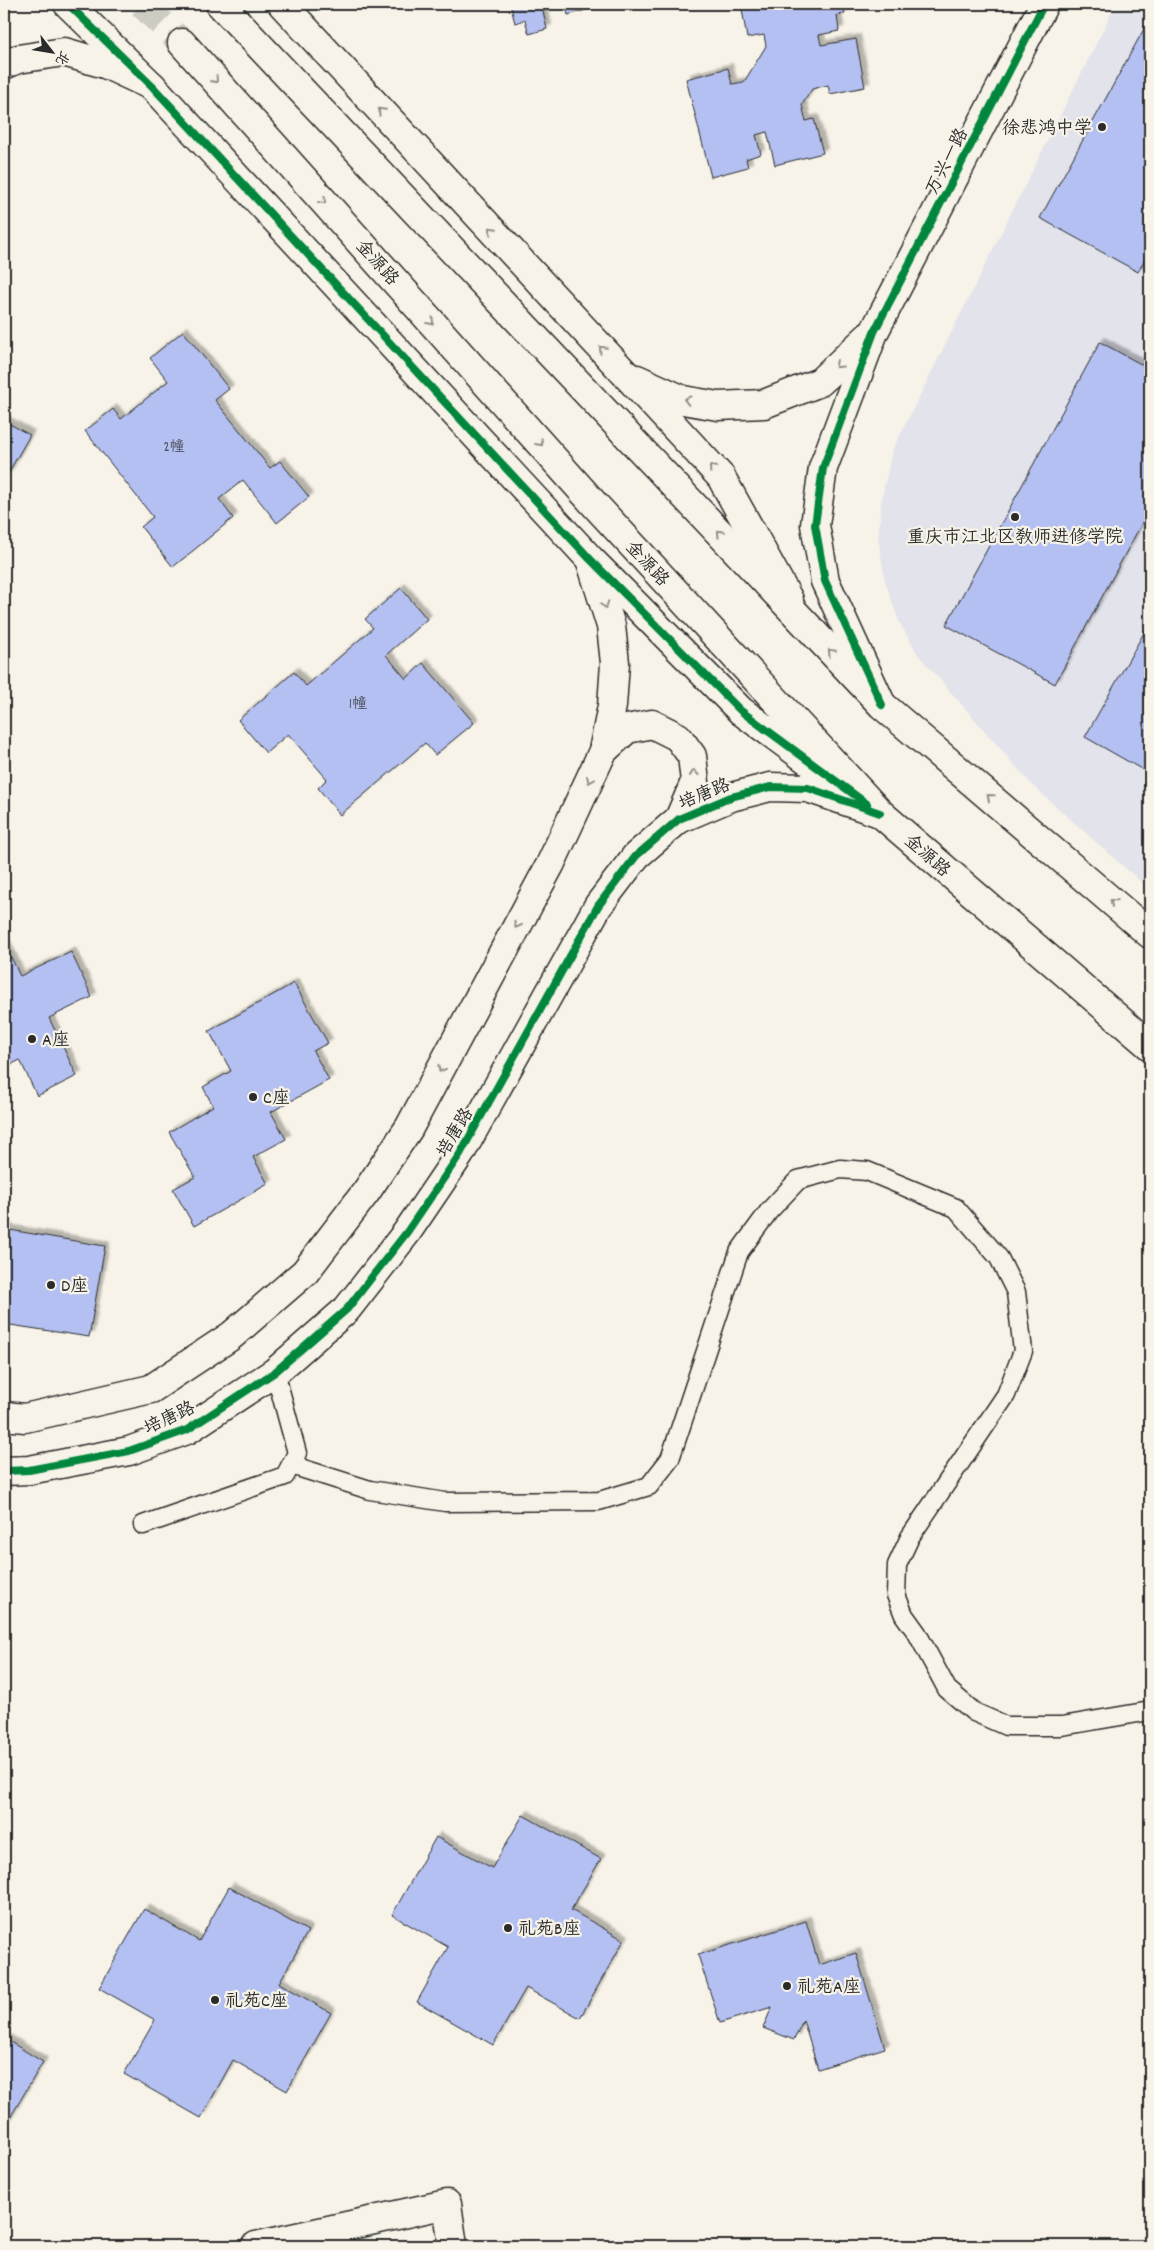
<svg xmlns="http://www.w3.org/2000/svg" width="1154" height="2250" viewBox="0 0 1154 2250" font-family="Dekko,'LXGW WenKai TC',sans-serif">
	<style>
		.built { fill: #e3e4eb }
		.building { fill: #b3c0f1; stroke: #2b2b2b; filter: url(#shadow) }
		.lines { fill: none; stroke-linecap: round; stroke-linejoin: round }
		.secondary-tunnel { stroke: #cecbc2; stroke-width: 28; stroke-dasharray: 28 14; stroke-linecap: butt }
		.service-casing { stroke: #2b2b2b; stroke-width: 21 }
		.minor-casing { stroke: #2b2b2b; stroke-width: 31 }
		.tertiary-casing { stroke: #2b2b2b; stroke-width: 31 }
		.secondary-casing { stroke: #2b2b2b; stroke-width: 31 }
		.service { stroke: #f7f3e8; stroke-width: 18 }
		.minor { stroke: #f7f3e8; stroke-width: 28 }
		.tertiary { stroke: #f7f3e8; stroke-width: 28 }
		.secondary { stroke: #f7f3e8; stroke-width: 28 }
		.cycleway-casing { stroke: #f7f3e8; stroke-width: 11 }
		.cycleway { stroke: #00873e; stroke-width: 8 }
		.oneway { stroke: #918f8a }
		.poi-dot { fill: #2b2b2b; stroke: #f7f3e8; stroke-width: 2 }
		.labels { text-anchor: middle; stroke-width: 4.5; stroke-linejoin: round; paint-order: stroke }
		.number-label { font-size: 15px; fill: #4d505c }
		.poi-label { font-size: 18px; fill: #2b2b2b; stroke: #f7f3e8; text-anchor: start }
		.street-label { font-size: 18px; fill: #2b2b2b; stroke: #f7f3e8 }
	</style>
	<defs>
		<filter id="shadow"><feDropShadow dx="4.5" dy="-4.5" stdDeviation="1" flood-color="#0004"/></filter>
	</defs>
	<rect width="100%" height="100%" fill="#f7f3e8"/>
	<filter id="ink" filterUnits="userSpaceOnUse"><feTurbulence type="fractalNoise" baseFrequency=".02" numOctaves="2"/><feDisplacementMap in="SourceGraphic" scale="10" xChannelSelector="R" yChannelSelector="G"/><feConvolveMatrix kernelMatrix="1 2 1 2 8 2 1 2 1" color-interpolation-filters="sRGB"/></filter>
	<g filter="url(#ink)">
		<path class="built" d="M1116 4H1150V890L1033 786 919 656 899 622 885 581 878 537 882 497 892 451Z"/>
		<g class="building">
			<path d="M510 4H555L556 7 543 11 547 29 529 34 525 20 515 23Z"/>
			<path d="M565 4H604V5L568 15Z"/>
			<path d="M741 4H843L845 14 837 15 839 31 819 35 821 45 856 39 865 87 830 94 828 85 812 89 802 105 806 121 814 119 823 153 775 165 767 132 756 135 761 154 746 159 748 167 711 177 686 79 728 68 732 84 744 82 766 46 764 35 747 38Z"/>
			<path d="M1150 18V249L1138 272 1040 218Z"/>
			<path d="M183 331 229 389 215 400 270 468 280 461 309 497 277 523 243 480 219 499 233 518 173 567 141 527 153 517 85 431 113 409 121 419 168 381 150 358Z"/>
			<path d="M1100 342 1150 369V508L1055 684 946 625Z"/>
			<path d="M4 421 30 435 6 477 4 476Z"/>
			<path d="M401 588 427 619 386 655 406 679 423 663 474 723 435 755 425 743 340 815 318 788 327 779 288 734 266 753 238 720 294 672 306 686 373 628 365 619Z"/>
			<path d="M1150 622V774L1085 737Z"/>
			<path d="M4 942 20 976 71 952 92 997 49 1018 77 1076 37 1096 20 1060 4 1068Z"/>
			<path d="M294 983 328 1043 313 1051 329 1080 271 1112 286 1139 253 1157 268 1184 194 1226 173 1189 195 1177 169 1132 213 1106 203 1087 231 1071 209 1031Z"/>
			<path d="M4 1229 105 1246 89 1337 4 1324Z"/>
			<path d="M523 1815 601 1859 571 1910 624 1940 580 2018 526 1988 493 2045 417 2002 448 1947 392 1915 436 1837 492 1868Z"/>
			<path d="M229 1887 308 1931 279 1983 331 2013 287 2091 233 2060 201 2118 124 2074 155 2020 99 1988 144 1909 199 1941Z"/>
			<path d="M806 1921 819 1965 856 1953 885 2048 818 2069 803 2020 794 2040 763 2028 772 2007 720 2023 698 1955Z"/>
			<path d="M4 2038 43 2062 4 2128Z"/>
		</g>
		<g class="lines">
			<path class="secondary-tunnel" d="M142 4 182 43"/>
			<defs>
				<g id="service">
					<path d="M291 1465 370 1490 445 1502 599 1501 649 1486 670 1459 739 1252 769 1211 798 1180 840 1169 867 1171 956 1208 999 1258 1016 1292 1023 1351 1006 1395 910 1537 897 1565 896 1595 904 1615 917 1633 947 1689 974 1712 1006 1726H1062L1150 1711"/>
					<path d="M143 1525 285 1476 297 1453 275 1372"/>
				</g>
				<path id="minor" d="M256 2246 447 2204 453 2246"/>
				<g id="tertiary">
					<path d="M68 4 152 86 590 559 741 711 852 793"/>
					<path d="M282 4 721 477 789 600"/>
					<path d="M637 379 683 400 718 406 764 404 820 382 869 336"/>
					<path d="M880 701 825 581 815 525 823 468 874 332 1044 4"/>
					<path d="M603 751 627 729 652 724 678 737 692 756 695 782 679 819"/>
					<path d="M4 1416 25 1418 151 1389 231 1336 305 1272 366 1192 409 1128 550 865 603 751 612 706 615 663 611 626 591 562"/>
					<path d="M4 1471 29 1470 129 1451 187 1430 275 1372 347 1309 407 1232 460 1154 598 906 636 856 679 819 731 797 770 787 808 788 880 813"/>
				</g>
				<g id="secondary">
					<path d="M220 4 882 705 1150 934"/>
					<path d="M182 43 596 506 880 813 1150 1046"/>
					<path d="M4 65 18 59 64 52 105 64 152 86"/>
				</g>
			</defs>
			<use href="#service" class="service-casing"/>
			<use href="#minor" class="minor-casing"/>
			<use href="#tertiary" class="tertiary-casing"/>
			<use href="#secondary" class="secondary-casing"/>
			<use href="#service" class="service"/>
			<use href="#minor" class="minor"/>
			<use href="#tertiary" class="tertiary"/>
			<use href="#secondary" class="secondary"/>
			<defs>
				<g id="cycleway">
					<path d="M68 4 152 86 590 559 741 711 867 804"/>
					<path d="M882 705 825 581 815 525 823 468 874 332 1044 4"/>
					<path d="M4 1471 29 1470 129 1451 187 1430 275 1372 347 1309 407 1232 460 1154 598 906 636 856 679 819 731 797 770 787 808 788 880 813"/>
				</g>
			</defs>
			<use href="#cycleway" class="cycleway-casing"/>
			<use href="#cycleway" class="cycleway"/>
		</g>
		<defs><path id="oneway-chevron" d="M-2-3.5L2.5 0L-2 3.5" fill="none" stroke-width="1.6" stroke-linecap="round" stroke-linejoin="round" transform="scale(1.25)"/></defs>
		<g class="oneway">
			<use href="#oneway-chevron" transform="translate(215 80) rotate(48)"/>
			<use href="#oneway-chevron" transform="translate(381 111) rotate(-133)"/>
			<use href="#oneway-chevron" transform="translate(323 201) rotate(48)"/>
			<use href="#oneway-chevron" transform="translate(492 230) rotate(-133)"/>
			<use href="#oneway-chevron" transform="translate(431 322) rotate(48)"/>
			<use href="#oneway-chevron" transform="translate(602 349) rotate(-133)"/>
			<use href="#oneway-chevron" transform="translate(838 365) rotate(137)"/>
			<use href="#oneway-chevron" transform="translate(687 400) rotate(-166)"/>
			<use href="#oneway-chevron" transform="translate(540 443) rotate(48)"/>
			<use href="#oneway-chevron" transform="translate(712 468) rotate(-132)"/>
			<use href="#oneway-chevron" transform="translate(720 533) rotate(-133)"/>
			<use href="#oneway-chevron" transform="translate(605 605) rotate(72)"/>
			<use href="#oneway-chevron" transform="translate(831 652) rotate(-133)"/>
			<use href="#oneway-chevron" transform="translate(694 773) rotate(-96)"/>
			<use href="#oneway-chevron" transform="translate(590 780) rotate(113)"/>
			<use href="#oneway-chevron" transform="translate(990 797) rotate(-140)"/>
			<use href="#oneway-chevron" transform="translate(1113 902) rotate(-140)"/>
			<use href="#oneway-chevron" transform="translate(517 925) rotate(118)"/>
			<use href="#oneway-chevron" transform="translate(441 1069) rotate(118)"/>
		</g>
	</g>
	<g class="poi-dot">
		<circle cx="1102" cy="127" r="5"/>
		<circle cx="1015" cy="517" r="5"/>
		<circle cx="32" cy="1039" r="5"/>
		<circle cx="253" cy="1097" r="5"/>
		<circle cx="51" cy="1285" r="5"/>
		<circle cx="508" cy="1928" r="5"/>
		<circle cx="787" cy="1986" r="5"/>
		<circle cx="215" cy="2000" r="5"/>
	</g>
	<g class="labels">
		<g class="number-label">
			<text x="174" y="451">2幢</text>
			<text x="358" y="708">1幢</text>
		</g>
		<g class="poi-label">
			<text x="1092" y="133" text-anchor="end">徐悲鸿中学</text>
			<text x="1015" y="542" text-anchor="middle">重庆市江北区教师进修学院</text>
			<text x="42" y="1045">A座</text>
			<text x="263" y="1103">C座</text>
			<text x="61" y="1291">D座</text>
			<text x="518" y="1934">礼苑B座</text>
			<text x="797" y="1992">礼苑A座</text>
			<text x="225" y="2006">礼苑C座</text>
		</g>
		<g class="street-label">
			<text transform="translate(946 161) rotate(-63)" y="6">万兴一路</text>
			<text transform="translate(378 262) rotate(48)" y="6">金源路</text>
			<text transform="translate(648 563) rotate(47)" y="6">金源路</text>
			<text transform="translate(704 793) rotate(-22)" y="6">培唐路</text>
			<text transform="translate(928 855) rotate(41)" y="6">金源路</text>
			<text transform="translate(454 1132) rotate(-59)" y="6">培唐路</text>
			<text transform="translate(169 1417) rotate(-25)" y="6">培唐路</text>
		</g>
	</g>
	<rect width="1154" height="2250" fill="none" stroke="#f7f3e8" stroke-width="20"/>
	<rect x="10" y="10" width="1134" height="2230" fill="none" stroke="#2b2b2b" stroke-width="2" filter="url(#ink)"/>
	<g transform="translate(52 52) rotate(121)" stroke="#f7f3e8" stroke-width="4" paint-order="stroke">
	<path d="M0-4L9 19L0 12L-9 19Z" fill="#2b2b2b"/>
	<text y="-8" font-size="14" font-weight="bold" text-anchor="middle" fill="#2b2b2b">北</text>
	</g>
</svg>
